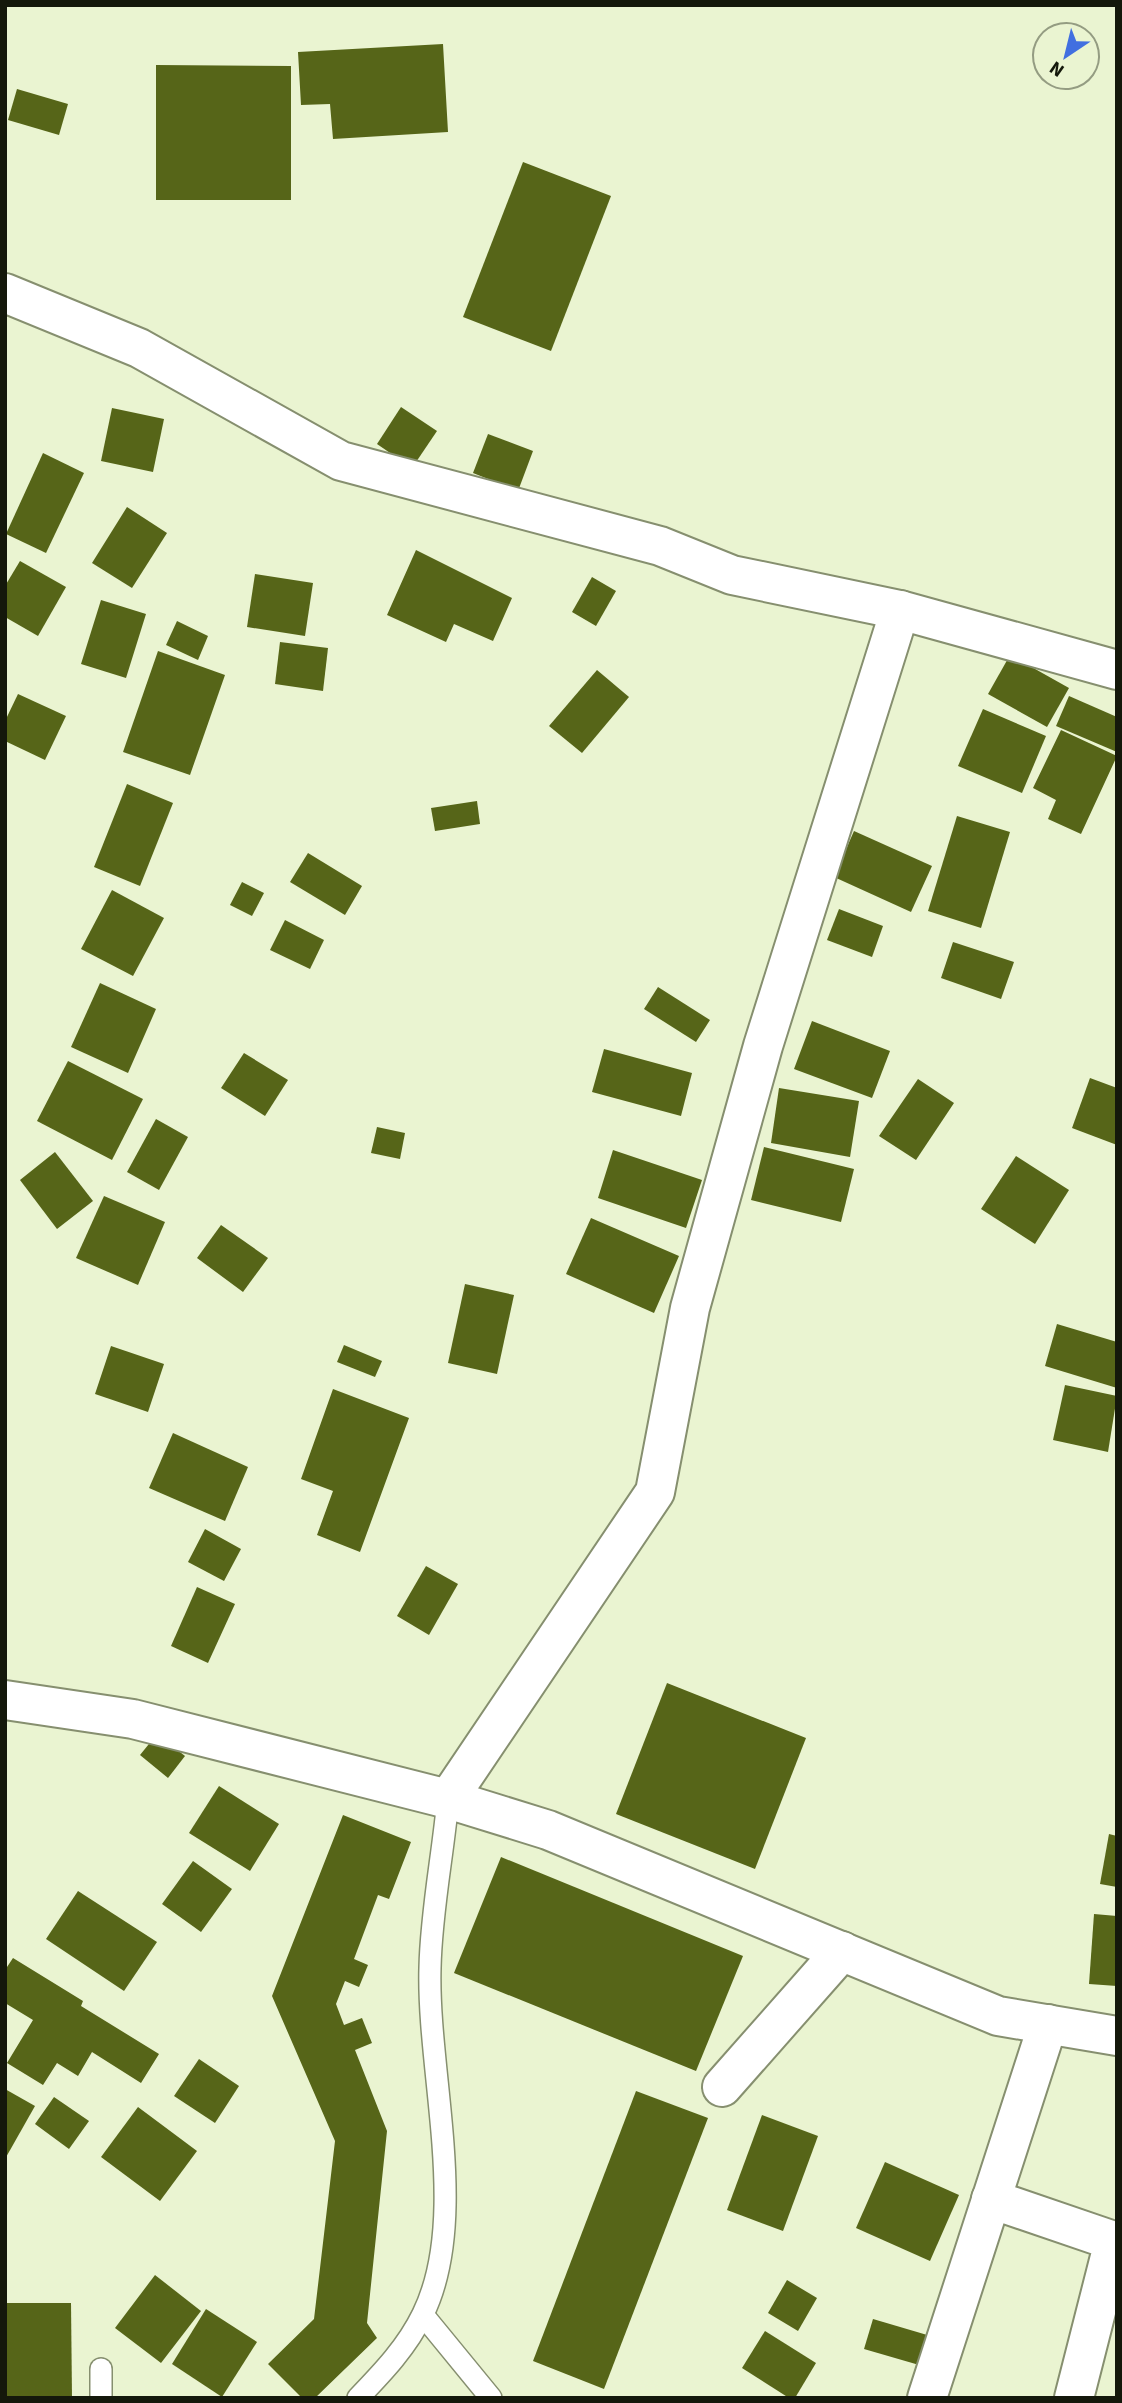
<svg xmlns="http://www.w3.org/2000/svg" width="1122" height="2403" viewBox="0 0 1122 2403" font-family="'Source Sans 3',sans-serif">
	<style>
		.building { fill: #566518 }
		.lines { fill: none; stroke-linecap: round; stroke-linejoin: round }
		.service-casing { stroke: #868f6f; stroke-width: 24 }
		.minor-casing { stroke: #868f6f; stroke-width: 42 }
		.tertiary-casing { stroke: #868f6f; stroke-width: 42 }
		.service { stroke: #fff; stroke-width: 21 }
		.minor { stroke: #fff; stroke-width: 38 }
		.tertiary { stroke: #fff; stroke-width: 38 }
	</style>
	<rect width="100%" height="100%" fill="#eaf4d1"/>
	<g class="building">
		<path d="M443 44 448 132 333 139 330 104 301 105 298 52Z"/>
		<path d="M156 65 291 66V200H156Z"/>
		<path d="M17 89 68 104 59 135 8 120Z"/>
		<path d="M523 162 611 196 551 351 463 317Z"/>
		<path d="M401 407 437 431 412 468 377 444Z"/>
		<path d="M112 408 164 419 153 472 101 461Z"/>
		<path d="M488 434 533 451 518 491 473 473Z"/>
		<path d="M43 453 84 473 46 553 6 534Z"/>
		<path d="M127 507 167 533 132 588 92 563Z"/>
		<path d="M416 550 512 598 493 641 454 624 446 642 387 615Z"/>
		<path d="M20 561 66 587 38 636 5 617V586Z"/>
		<path d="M255 574 313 583 305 636 247 627Z"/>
		<path d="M592 577 616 591 596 626 572 612Z"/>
		<path d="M101 600 146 614 126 678 81 664Z"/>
		<path d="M177 621 208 636 198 660 166 645Z"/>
		<path d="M280 642 328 648 323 691 275 684Z"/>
		<path d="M158 651 225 675 190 775 123 752Z"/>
		<path d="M1010 655 1069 688 1047 727 988 694Z"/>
		<path d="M597 670 629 697 582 753 549 726Z"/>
		<path d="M18 694 66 716 45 760 5 741V721Z"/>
		<path d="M1069 696 1117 717V752L1056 726Z"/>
		<path d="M983 709 1046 736 1022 793 958 766Z"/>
		<path d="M1061 730 1117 756 1081 834 1048 819 1056 800 1033 788Z"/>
		<path d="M127 784 173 803 140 886 94 867Z"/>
		<path d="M477 801 480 824 435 831 431 808Z"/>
		<path d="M957 816 1010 832 981 928 928 911Z"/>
		<path d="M854 831 932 866 911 912 834 877Z"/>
		<path d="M308 853 362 886 345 915 290 882Z"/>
		<path d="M242 882 264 893 252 916 230 905Z"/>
		<path d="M112 890 164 918 133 976 81 949Z"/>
		<path d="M839 909 883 926 872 957 827 940Z"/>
		<path d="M285 920 324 940 310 969 270 950Z"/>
		<path d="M953 942 1014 962 1001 999 941 978Z"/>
		<path d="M100 983 156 1009 128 1073 71 1047Z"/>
		<path d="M658 987 710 1020 696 1042 644 1009Z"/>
		<path d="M812 1021 890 1051 872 1098 794 1069Z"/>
		<path d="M604 1049 692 1073 681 1116 592 1092Z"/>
		<path d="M244 1053 288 1080 265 1116 221 1088Z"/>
		<path d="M68 1061 143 1099 112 1160 37 1121Z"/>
		<path d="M1090 1078 1117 1088V1145L1072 1128Z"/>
		<path d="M918 1079 954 1103 916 1160 879 1136Z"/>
		<path d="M779 1088 859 1101 850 1157 771 1143Z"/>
		<path d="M156 1119 188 1137 159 1190 127 1172Z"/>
		<path d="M377 1127 405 1133 400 1159 371 1153Z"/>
		<path d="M764 1147 854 1169 841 1222 751 1200Z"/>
		<path d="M613 1150 702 1180 686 1228 598 1198Z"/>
		<path d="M55 1152 93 1201 57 1229 20 1180Z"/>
		<path d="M1016 1156 1069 1190 1035 1244 981 1209Z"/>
		<path d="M104 1196 165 1222 138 1285 76 1258Z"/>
		<path d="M591 1218 679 1256 654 1313 566 1274Z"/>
		<path d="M221 1225 268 1258 243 1292 197 1258Z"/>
		<path d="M465 1284 514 1295 497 1374 448 1363Z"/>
		<path d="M1057 1324 1117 1342V1388L1045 1366Z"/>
		<path d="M344 1345 382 1361 375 1377 337 1362Z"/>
		<path d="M111 1346 164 1364 148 1412 95 1394Z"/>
		<path d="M1065 1385 1117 1396 1108 1452 1053 1440Z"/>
		<path d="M333 1389 409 1418 360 1552 317 1535 333 1491 301 1479Z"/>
		<path d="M173 1433 248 1467 225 1521 149 1488Z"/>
		<path d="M205 1529 241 1549 224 1581 188 1562Z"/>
		<path d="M426 1566 458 1584 429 1635 397 1616Z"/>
		<path d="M197 1587 235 1604 208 1663 171 1646Z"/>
		<path d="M667 1683 806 1738 755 1869 616 1814Z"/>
		<path d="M157 1734 185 1756 168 1778 140 1755Z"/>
		<path d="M219 1786 279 1824 250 1871 189 1833Z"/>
		<path d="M343 1815 411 1842 389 1899 378 1895 354 1959 368 1965 359 1987 345 1981 336 2004 344 2025 362 2018 372 2043 355 2050 387 2131 367 2323 377 2338 315 2398H302L268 2364 314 2319 335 2141 272 1996Z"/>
		<path d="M1109 1834 1117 1836V1887L1100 1884Z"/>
		<path d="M501 1857 743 1956 696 2071 454 1973Z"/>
		<path d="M193 1861 232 1889 201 1932 162 1904Z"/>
		<path d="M78 1891 157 1942 124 1991 46 1939Z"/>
		<path d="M1094 1914 1117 1916V1986L1089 1984Z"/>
		<path d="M13 1958 83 2001 81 2006 159 2054 141 2083 92 2052 78 2076 57 2063 43 2085 7 2063 33 2020 5 2003V1970Z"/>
		<path d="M199 2059 239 2086 215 2123 174 2096Z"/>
		<path d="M5 2089 35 2106 5 2159Z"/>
		<path d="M636 2091 708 2118 604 2389 533 2361Z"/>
		<path d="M54 2097 89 2121 69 2149 35 2124Z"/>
		<path d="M138 2107 197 2151 160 2201 101 2157Z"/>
		<path d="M762 2115 818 2136 783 2231 727 2210Z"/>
		<path d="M885 2162 959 2195 930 2261 856 2228Z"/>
		<path d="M155 2275 201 2311 161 2363 115 2328Z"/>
		<path d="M787 2280 817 2298 798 2331 768 2313Z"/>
		<path d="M5 2303H71L72 2398H5Z"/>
		<path d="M206 2309 257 2342 222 2397 172 2364Z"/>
		<path d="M873 2319 934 2337 926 2367 864 2349Z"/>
		<path d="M765 2331 816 2363 795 2398H789L742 2368Z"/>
	</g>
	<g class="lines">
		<defs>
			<g id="service">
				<path d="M423 2315 491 2398"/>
				<path d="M101 2398V2369"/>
				<path d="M358 2398C383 2372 407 2347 423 2314 470 2218 427 2073 430 1968 431 1912 443 1855 448 1799"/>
			</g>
			<g id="minor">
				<path d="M5 293 139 348 341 461 660 546 732 575 900 610 1117 670"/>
				<path d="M448 1799 655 1492 690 1308 763 1046 900 610"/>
				<path d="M722 2087 842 1951"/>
				<path d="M991 2199 1114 2241 1074 2398"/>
				<path d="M927 2398 1048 2024"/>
			</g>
			<path id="tertiary" d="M5 1700 133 1719 448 1799 548 1830 998 2016 1117 2036"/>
		</defs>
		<use href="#service" class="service-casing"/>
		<use href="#minor" class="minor-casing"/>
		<use href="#tertiary" class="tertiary-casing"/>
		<use href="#service" class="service"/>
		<use href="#minor" class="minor"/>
		<use href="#tertiary" class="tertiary"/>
	</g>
	<rect width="1122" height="2403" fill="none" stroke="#14180b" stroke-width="14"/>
	<g transform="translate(1066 56) rotate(215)"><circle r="33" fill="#eaf4d1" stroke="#949c82" stroke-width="2"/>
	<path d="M0-5L12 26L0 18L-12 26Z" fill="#416fe0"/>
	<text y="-10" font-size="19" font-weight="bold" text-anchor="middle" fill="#14180b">N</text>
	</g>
</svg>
